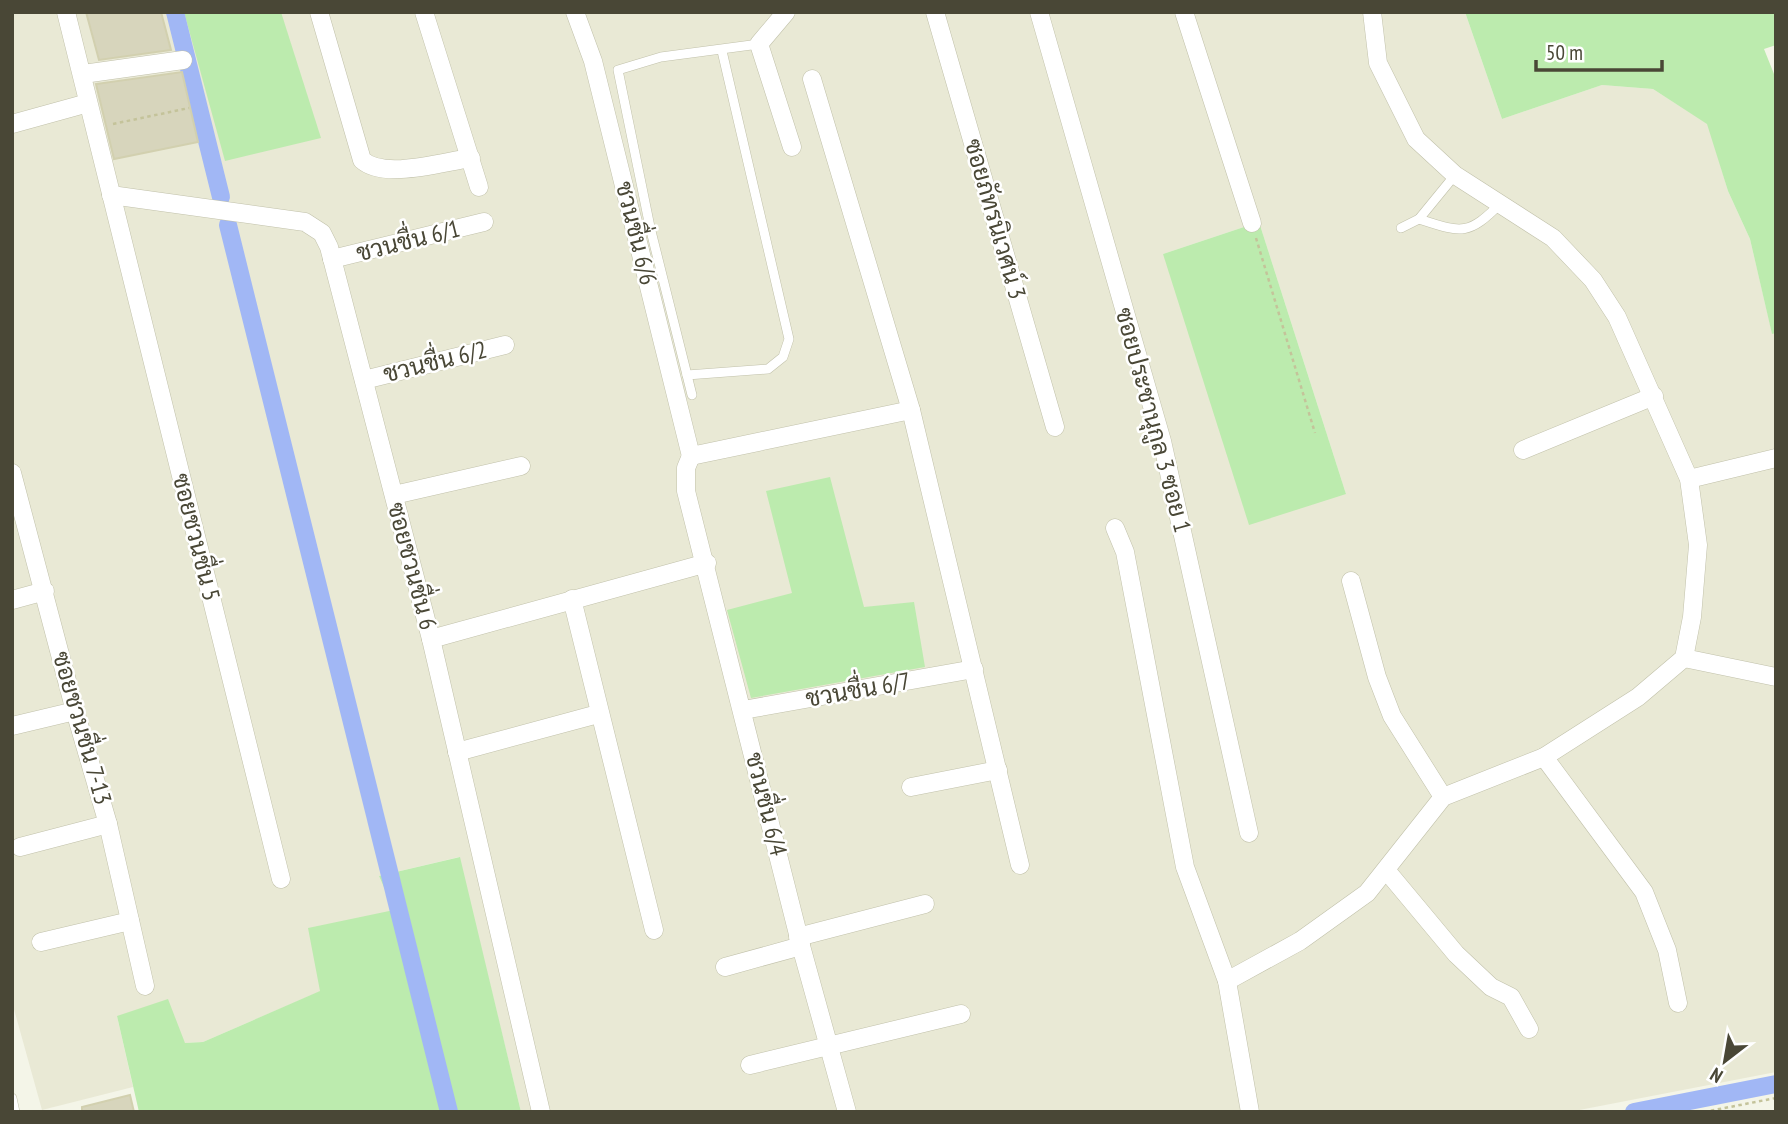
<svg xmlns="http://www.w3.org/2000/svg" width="1788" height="1124" viewBox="0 0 1788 1124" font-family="'PT Sans Narrow',Sarabun,sans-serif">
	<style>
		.residential { fill: #e9e9d5; fill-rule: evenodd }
		.green { fill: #bcebae }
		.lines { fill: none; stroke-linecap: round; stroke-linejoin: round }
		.canal { stroke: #a1b7f5; stroke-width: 18 }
		.building { fill: #d7d5bc; stroke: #d2d0af; stroke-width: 2 }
		.lane-casing { stroke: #c1c1aa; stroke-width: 10 }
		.street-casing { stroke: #c1c1aa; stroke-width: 19 }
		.path { stroke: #c4c39a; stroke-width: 2.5; stroke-dasharray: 3.5 3.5; stroke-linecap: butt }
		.lane { stroke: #fff; stroke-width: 9 }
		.street { stroke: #fff; stroke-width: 18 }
		.labels { text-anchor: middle; stroke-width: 5; stroke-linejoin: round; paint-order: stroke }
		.street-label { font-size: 24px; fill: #494736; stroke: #fff }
	</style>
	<rect width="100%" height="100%" fill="#f4f5e8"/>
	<path class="residential" d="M12 12H1465L1502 119 1602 85 1653 89 1708 124 1728 191 1750 239 1772 333H1776V1072L1569 1112H521L459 857 379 876 394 910 321 991 203 1042 185 1043 117 1016 133 1087 42 1110 12 1002ZM1259 222 1346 494 1163 254Z"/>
	<g class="green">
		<path d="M184 12H281L321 138 225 161Z"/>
		<path d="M1465 12H1776V45L1764 49 1776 79V333L1772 334 1750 239 1728 191 1707 124 1653 89 1602 85 1502 119Z"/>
		<path d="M1259 222 1346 494 1249 525 1163 254Z"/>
		<path d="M830 477 864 607 914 602 925 667 751 698 727 610 792 593 766 491Z"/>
		<path d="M460 857 521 1112H139L117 1016 168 999 185 1043 203 1042 320 991 308 928 394 910 379 876Z"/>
	</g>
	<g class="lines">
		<g class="canal">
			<path d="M175 12 221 197"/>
			<path d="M228 225 449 1112"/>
			<path d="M1634 1112 1776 1084"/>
		</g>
	</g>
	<g class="building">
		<path d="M86 12H161L171 50 99 60Z"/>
		<path d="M182 72 198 142 114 159 96 84Z"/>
		<path d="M130 1095 134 1112H82V1107Z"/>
	</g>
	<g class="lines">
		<defs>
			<g id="lane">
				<path d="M1419 219C1462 233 1468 236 1501 203"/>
				<path d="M1401 228 1419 219 1455 175"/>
				<path d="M687 375 768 369 783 357 789 339 722 51"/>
				<path d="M692 395 650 227 618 70 661 57 759 44"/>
				<path d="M12 1098 15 1112"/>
			</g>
			<g id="street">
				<path d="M66 12 281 879"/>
				<path d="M319 12 362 160C384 180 442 162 471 158"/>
				<path d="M424 12 479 187"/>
				<path d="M575 12 593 61 691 456"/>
				<path d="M786 12 759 44 792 147"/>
				<path d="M935 12 1055 427"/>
				<path d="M1039 12 1162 441 1249 833"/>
				<path d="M1184 12 1252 223"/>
				<path d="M83 74 183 60"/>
				<path d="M812 79 911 410 1020 865"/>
				<path d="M12 124 88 103"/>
				<path d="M111 195 305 222 322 233 329 247 431 639 541 1112"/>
				<path d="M332 259 484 222"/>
				<path d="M364 380 505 345"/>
				<path d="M1523 450 1654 396"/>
				<path d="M691 456 686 468V491L801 946 847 1112"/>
				<path d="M691 456 911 410"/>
				<path d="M12 473 75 711 108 824 145 986"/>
				<path d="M1689 479 1776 458"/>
				<path d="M394 495 521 466"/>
				<path d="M1115 528 1125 552 1185 867 1227 981 1250 1112"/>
				<path d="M1351 581 1377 677 1392 716 1443 797"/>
				<path d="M572 599 654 930"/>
				<path d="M12 600 45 591"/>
				<path d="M431 639 707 563"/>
				<path d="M1684 658 1776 677"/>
				<path d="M743 710 974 669"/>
				<path d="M12 726 75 711"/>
				<path d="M457 752 598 714"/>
				<path d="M1544 757 1644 892 1667 950 1678 1003"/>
				<path d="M911 787 998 770"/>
				<path d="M20 847 108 824"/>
				<path d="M1386 870 1456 954 1491 987 1511 997 1529 1029"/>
				<path d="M798 937 925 904"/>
				<path d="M41 942 130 921"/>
				<path d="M725 967 801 946"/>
				<path d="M1227 981 1300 941 1367 893 1443 797 1544 757 1638 697 1684 658 1692 617 1698 545 1689 479 1617 317 1593 280 1553 238 1455 175 1416 139 1378 63 1372 12"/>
				<path d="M750 1065 961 1014"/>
			</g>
		</defs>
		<use href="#lane" class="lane-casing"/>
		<use href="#street" class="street-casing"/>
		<g class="path">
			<path d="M113 124 189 108"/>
			<path d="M1256 238 1315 433"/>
			<path d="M1704 1112 1776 1098"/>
		</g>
		<use href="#lane" class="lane"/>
		<use href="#street" class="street"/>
	</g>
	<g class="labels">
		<g class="street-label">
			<text transform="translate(995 219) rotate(74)" y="8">ซอยภัทรนิเวศน์ 3</text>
			<text transform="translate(636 233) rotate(76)" y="8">ชวนชื่น 6/6</text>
			<text transform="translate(408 241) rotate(-14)" y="8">ชวนชื่น 6/1</text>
			<text transform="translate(435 362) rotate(-14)" y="8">ชวนชื่น 6/2</text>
			<text transform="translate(1153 420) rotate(75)" y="8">ซอยประชานุกูล 3 ซอย 1</text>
			<text transform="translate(196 537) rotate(76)" y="8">ซอยชวนชื่น 5</text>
			<text transform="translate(412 566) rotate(75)" y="8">ซอยชวนชื่น 6</text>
			<text transform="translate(858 690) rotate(-10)" y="8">ชวนชื่น 6/7</text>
			<text transform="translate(82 728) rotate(74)" y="8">ซอยชวนชื่น 7-13</text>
			<text transform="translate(766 804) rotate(76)" y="8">ชวนชื่น 6/4</text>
		</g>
	</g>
	<rect width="1788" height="1124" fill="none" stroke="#494736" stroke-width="28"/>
	<g transform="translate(1725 1061) rotate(211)" stroke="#ffffff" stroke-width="5" paint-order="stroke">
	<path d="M0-5L12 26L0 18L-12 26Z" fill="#494736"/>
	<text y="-10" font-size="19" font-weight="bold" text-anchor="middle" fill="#494736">N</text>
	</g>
	<path d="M1536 60v10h126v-10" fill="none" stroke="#494736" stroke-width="3.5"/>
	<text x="1546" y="60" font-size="21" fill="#494736" stroke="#ffffff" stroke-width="5" paint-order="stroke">50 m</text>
</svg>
